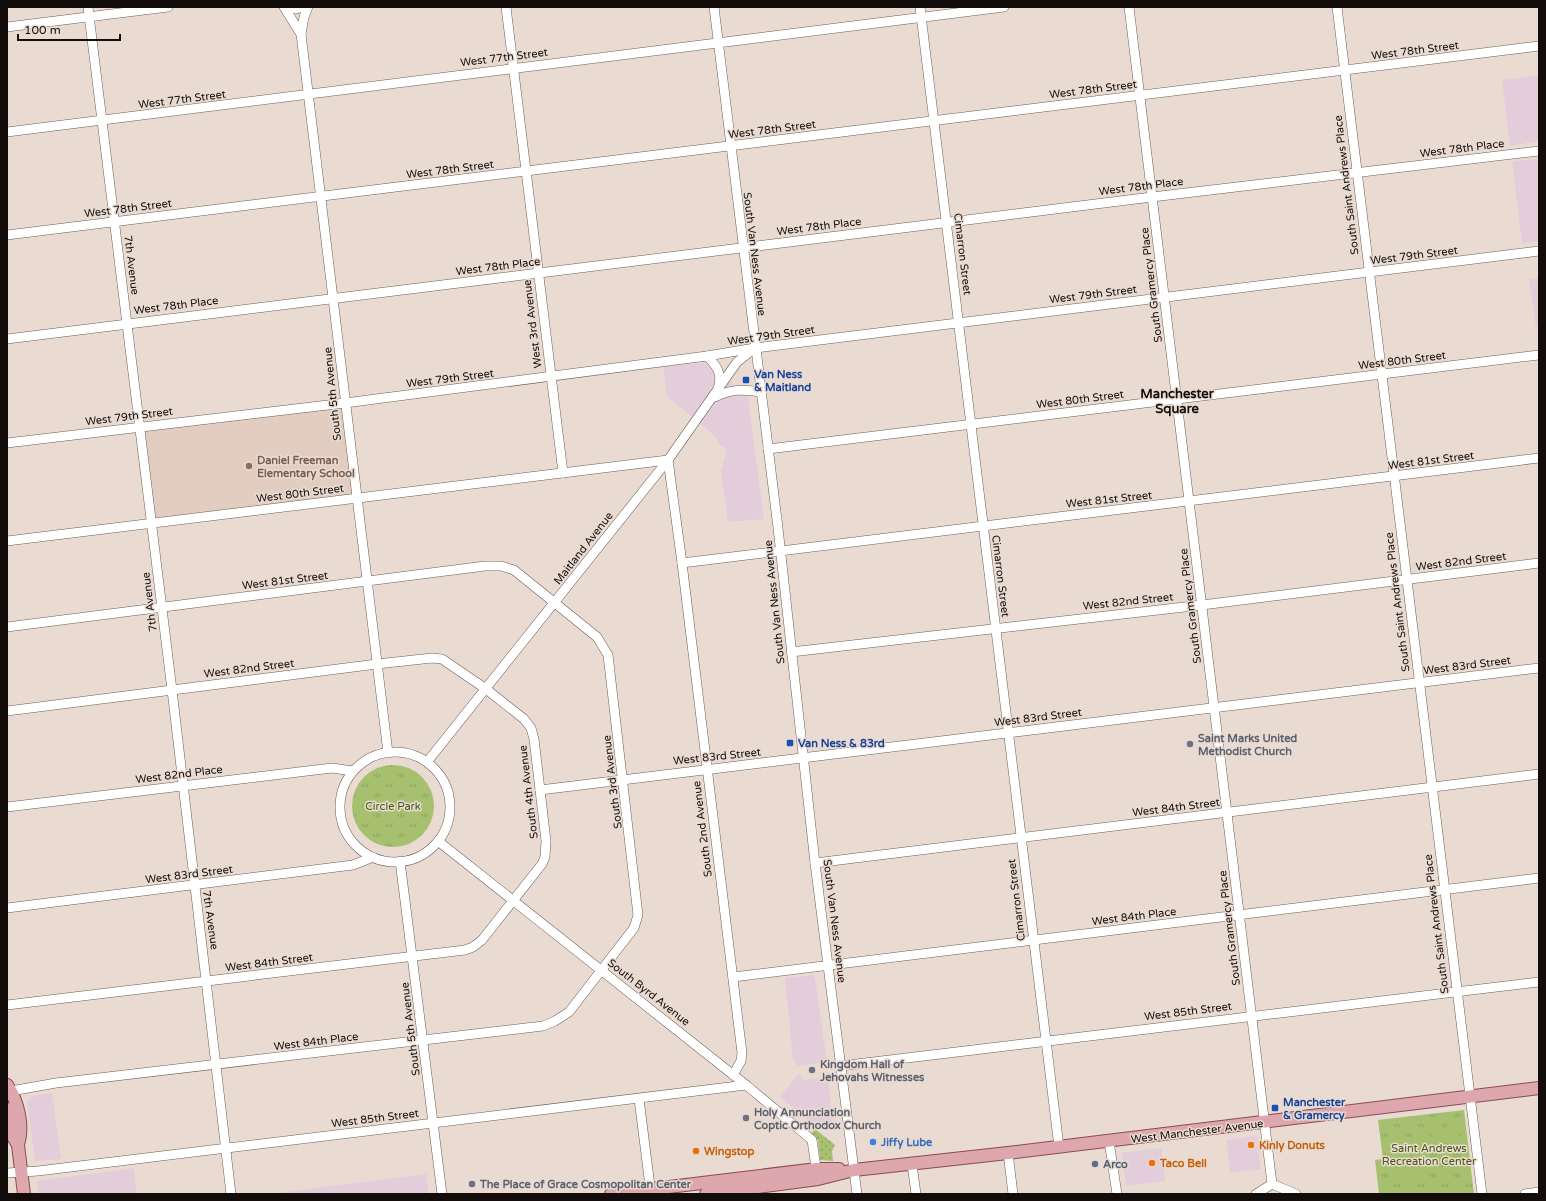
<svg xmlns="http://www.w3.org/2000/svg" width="1546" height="1201" viewBox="0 0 1546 1201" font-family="'Varela Round',sans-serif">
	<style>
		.commercial { fill: #e3cddb }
		.built { fill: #e3cdc0 }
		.grass { fill: url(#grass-dots) }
		.park { fill: url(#park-tufts) }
		.garden { fill: #a6c06f }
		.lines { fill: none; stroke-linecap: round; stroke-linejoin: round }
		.minor-casing { stroke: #6a5d56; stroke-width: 10 }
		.major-casing { stroke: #884b50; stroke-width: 14 }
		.minor { stroke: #fff; stroke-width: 9 }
		.major { stroke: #dea7ad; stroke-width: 12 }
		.transit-dot { fill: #1a4fb4; stroke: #eadbd2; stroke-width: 1.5 }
		.education-dot { fill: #8d6e63; stroke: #eadbd2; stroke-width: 1.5 }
		.worship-dot { fill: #6b7280; stroke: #eadbd2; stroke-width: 1.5 }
		.shop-dot { fill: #3f7fe0; stroke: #eadbd2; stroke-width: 1.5 }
		.food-dot { fill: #e8710a; stroke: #eadbd2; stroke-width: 1.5 }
		.service-dot { fill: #5c6f8a; stroke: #eadbd2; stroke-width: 1.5 }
		.labels { text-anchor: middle; stroke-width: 3; stroke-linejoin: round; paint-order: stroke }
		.street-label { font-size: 11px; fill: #120d0a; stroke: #eadbd2 }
		.transit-label { font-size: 11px; font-weight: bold; fill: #164399; stroke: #eadbd2; text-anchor: start }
		.education-label { font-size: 11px; font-weight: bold; fill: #785e54; stroke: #eadbd2; text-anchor: start }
		.worship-label { font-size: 11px; font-weight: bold; fill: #5b616d; stroke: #eadbd2; text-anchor: start }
		.park-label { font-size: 11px; fill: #445615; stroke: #eadbd2 }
		.shop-label { font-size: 11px; font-weight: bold; fill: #366cbe; stroke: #eadbd2; text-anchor: start }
		.food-label { font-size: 11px; font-weight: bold; fill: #c56008; stroke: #eadbd2; text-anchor: start }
		.service-label { font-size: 11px; font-weight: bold; fill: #4e5e75; stroke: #eadbd2; text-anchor: start }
		.quarter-label { font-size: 13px; font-weight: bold; fill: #120d0a; stroke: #eadbd2 }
	</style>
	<defs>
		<pattern id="grass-dots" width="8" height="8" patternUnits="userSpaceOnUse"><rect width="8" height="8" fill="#a6c06f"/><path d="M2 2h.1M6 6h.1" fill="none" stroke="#8ea45f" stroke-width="1.8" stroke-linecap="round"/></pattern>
		<pattern id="park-tufts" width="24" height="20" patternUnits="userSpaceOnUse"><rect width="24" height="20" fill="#a6c06f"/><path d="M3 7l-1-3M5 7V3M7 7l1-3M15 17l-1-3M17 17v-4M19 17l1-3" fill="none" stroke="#8ea45f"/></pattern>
	</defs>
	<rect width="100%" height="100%" fill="#eadbd2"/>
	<g class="commercial">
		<path d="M1539 75V141L1510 146 1502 80Z"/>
		<path d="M1539 159V241L1522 243 1512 161Z"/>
		<path d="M1539 278V326L1536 327 1529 279Z"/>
		<path d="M709 362 748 398 764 519 728 522 721 471 727 450 718 443 716 437 667 396 663 367Z"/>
		<path d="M813 975 815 978 827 1062 798 1066 793 1059 785 978Z"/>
		<path d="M799 1073 804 1080 828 1077 833 1120 828 1127 818 1128 780 1097Z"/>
		<path d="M52 1093 61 1159 35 1161 27 1101 32 1096Z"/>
		<path d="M1257 1136 1261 1169 1230 1173 1226 1140Z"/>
		<path d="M1161 1148 1165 1181 1126 1186 1122 1153Z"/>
		<path d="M134 1168 137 1194H38L37 1181Z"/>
		<path d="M426 1174 429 1194H269Z"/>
	</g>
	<path class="built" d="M345 403 357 498 152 523 139 427Z"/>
	<path class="grass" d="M815 1129 835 1145 832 1151 833 1161 820 1160 818 1140 811 1134Z"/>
	<g class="park">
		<circle cx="393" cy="806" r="41"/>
		<path d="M1464 1110 1474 1194H1379L1375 1160 1383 1159 1378 1120Z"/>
	</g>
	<g class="garden">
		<path d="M1458 1124 1460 1148 1449 1149 1447 1125Z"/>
		<path d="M1442 1126 1444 1150 1434 1151 1431 1127Z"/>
		<path d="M1424 1128 1427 1152 1416 1153 1414 1129Z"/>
		<path d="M1409 1139 1410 1151 1395 1153 1393 1141Z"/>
		<path d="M1411 1153 1414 1178 1398 1180 1395 1155Z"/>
	</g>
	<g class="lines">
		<defs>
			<g id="minor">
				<path d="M88 7 172 690 231 1194"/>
				<path d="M284 7 301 34"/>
				<path d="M287 7 296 9 304 7"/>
				<path d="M308 7 304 17 301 34 388 753"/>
				<path d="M506 7 563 473"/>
				<path d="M714 7 778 528 815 863 857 1194"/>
				<path d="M920 7 1059 1147"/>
				<path d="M1129 7 1272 1184"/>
				<path d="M1337 7 1482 1194"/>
				<path d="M7 27 168 7"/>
				<path d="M7 132 1004 7"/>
				<path d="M7 235 1539 46"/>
				<path d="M7 339 1152 197 1539 151"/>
				<path d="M707 356C717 366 723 375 718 388"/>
				<path d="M715 397C731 389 743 389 761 392"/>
				<path d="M7 443 345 403 707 356 755 348 1539 251"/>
				<path d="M768 449 1539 355"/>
				<path d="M7 541 668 460 682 563 742 1053 741 1061 733 1075"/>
				<path d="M682 563 1539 458"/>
				<path d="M7 627 485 566H501L514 570 597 637 608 655 638 915 634 928 569 1012 555 1021 543 1026 56 1083 11 1091"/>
				<path d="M791 652 1202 605 1539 563"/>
				<path d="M7 711 377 664 432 658 442 659 486 689 524 719 531 728 534 739 546 841 545 857 542 864 482 940 473 947 465 950 7 1005"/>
				<circle cx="395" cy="807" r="55"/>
				<path d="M427 762 668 460 737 362 755 348"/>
				<path d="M540 790 1539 668"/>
				<path d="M7 807 332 768 353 771"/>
				<path d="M438 841 746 1085 812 1140 817 1175"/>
				<path d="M400 861 442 1194"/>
				<path d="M815 863 1539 774"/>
				<path d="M7 908 353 865 373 857"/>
				<path d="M733 977 1539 878"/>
				<path d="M840 1066 1539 982"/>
				<path d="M639 1099 651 1194"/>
				<path d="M1109 1141 1117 1194"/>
				<path d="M1008 1153 1013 1194"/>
				<path d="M912 1164 916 1194"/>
				<path d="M7 1173 38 1171 746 1085"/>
				<path d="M1272 1184 1296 1194"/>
				<path d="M1256 1194 1272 1184"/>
				<path d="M1525 1194 1539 1192"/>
			</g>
			<g id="major">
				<path d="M7 1085C18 1101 24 1126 18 1145"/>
				<path d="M7 1109 12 1135 18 1145 24 1194"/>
				<path d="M611 1194 817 1169H839"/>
				<path d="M706 1194 818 1179 854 1170 1008 1153 1539 1088"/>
			</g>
		</defs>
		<use href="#minor" class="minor-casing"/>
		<use href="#major" class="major-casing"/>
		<use href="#minor" class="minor"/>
		<use href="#major" class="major"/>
	</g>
	<g class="transit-dot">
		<rect x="742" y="376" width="8" height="8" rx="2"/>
		<rect x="786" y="739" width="8" height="8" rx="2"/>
		<rect x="1271" y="1104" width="8" height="8" rx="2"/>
	</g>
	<circle class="education-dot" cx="249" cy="466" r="4"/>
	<g class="worship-dot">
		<circle cx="1190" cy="744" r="4"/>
		<circle cx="812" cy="1070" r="4"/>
		<circle cx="746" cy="1118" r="4"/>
		<circle cx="472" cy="1184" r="4"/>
	</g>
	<circle class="shop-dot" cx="873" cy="1142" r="4"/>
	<g class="food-dot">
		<circle cx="1251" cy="1145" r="4"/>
		<circle cx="696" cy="1151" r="4"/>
		<circle cx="1152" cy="1163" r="4"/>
	</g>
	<circle class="service-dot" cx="1095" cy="1164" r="4"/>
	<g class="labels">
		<g class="street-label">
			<text transform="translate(1415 50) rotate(-7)" y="4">West 78th Street</text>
			<text transform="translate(504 57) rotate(-7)" y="4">West 77th Street</text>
			<text transform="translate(1093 89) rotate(-7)" y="4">West 78th Street</text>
			<text transform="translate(182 99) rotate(-7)" y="4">West 77th Street</text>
			<text transform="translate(772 129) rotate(-7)" y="4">West 78th Street</text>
			<text transform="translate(1462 148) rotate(-7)" y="4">West 78th Place</text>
			<text transform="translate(450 169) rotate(-7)" y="4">West 78th Street</text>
			<text transform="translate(1346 185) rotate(-97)" y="4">South Saint Andrews Place</text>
			<text transform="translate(1141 186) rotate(-7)" y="4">West 78th Place</text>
			<text transform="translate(128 208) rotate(-7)" y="4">West 78th Street</text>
			<text transform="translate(819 226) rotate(-7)" y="4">West 78th Place</text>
			<text transform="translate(755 254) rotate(83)" y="4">South Van Ness Avenue</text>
			<text transform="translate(963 254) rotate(83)" y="4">Cimarron Street</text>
			<text transform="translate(1414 255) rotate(-7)" y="4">West 79th Street</text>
			<text transform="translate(132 265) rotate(83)" y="4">7th Avenue</text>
			<text transform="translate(498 266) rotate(-7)" y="4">West 78th Place</text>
			<text transform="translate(1151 285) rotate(-97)" y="4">South Gramercy Place</text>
			<text transform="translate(1093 294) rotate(-7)" y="4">West 79th Street</text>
			<text transform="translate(176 305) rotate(-7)" y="4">West 78th Place</text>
			<text transform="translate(532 324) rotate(-97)" y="4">West 3rd Avenue</text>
			<text transform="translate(771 335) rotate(-8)" y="4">West 79th Street</text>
			<text transform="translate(1402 360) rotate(-7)" y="4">West 80th Street</text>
			<text transform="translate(450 378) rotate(-7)" y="4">West 79th Street</text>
			<text transform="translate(332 394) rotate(-96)" y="4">South 5th Avenue</text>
			<text transform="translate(1080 399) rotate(-7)" y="4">West 80th Street</text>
			<text transform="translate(129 416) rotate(-7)" y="4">West 79th Street</text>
			<text transform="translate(1431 460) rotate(-7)" y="4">West 81st Street</text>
			<text transform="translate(300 493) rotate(-7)" y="4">West 80th Street</text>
			<text transform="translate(1109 499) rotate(-6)" y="4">West 81st Street</text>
			<text transform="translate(583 548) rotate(-52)" y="4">Maitland Avenue</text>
			<text transform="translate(1461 561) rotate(-7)" y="4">West 82nd Street</text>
			<text transform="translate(1001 576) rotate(83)" y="4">Cimarron Street</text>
			<text transform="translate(285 580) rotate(-7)" y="4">West 81st Street</text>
			<text transform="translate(1128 601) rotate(-6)" y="4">West 82nd Street</text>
			<text transform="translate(149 602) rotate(-97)" y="4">7th Avenue</text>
			<text transform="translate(774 602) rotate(-96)" y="4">South Van Ness Avenue</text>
			<text transform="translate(1397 602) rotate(-97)" y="4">South Saint Andrews Place</text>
			<text transform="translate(1190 606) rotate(-97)" y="4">South Gramercy Place</text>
			<text transform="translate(1467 665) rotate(-7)" y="4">West 83rd Street</text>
			<text transform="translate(249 668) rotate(-7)" y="4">West 82nd Street</text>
			<text transform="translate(1038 717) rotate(-7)" y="4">West 83rd Street</text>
			<text transform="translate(717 756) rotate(-6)" y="4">West 83rd Street</text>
			<text transform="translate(179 774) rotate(-7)" y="4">West 82nd Place</text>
			<text transform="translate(612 782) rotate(-97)" y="4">South 3rd Avenue</text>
			<text transform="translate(528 792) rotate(-97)" y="4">South 4th Avenue</text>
			<text transform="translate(1176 807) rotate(-7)" y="4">West 84th Street</text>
			<text transform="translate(702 829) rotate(-97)" y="4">South 2nd Avenue</text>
			<text transform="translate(189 874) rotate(-7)" y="4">West 83rd Street</text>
			<text transform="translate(1016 900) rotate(-97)" y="4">Cimarron Street</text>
			<text transform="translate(1134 916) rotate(-7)" y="4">West 84th Place</text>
			<text transform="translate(211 920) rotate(82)" y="4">7th Avenue</text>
			<text transform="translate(835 921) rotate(83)" y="4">South Van Ness Avenue</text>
			<text transform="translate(1436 924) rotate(-97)" y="4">South Saint Andrews Place</text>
			<text transform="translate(1229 928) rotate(-97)" y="4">South Gramercy Place</text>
			<text transform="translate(269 962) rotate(-7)" y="4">West 84th Street</text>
			<text transform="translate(649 992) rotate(38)" y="4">South Byrd Avenue</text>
			<text transform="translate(1188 1011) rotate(-7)" y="4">West 85th Street</text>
			<text transform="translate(410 1029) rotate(-97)" y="4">South 5th Avenue</text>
			<text transform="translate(316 1041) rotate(-7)" y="4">West 84th Place</text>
			<text transform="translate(375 1118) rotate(-7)" y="4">West 85th Street</text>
			<text transform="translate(1197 1131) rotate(-7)" y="4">West Manchester Avenue</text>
		</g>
		<g class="transit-label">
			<text x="754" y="378">Van Ness<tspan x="754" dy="13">&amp; Maitland</tspan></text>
			<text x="798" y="747">Van Ness &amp; 83rd</text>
			<text x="1283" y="1106">Manchester<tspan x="1283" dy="13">&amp; Gramercy</tspan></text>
		</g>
		<g class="education-label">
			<text x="257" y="464">Daniel Freeman<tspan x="257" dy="13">Elementary School</tspan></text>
		</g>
		<g class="worship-label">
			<text x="1198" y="742">Saint Marks United<tspan x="1198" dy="13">Methodist Church</tspan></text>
			<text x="820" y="1068">Kingdom Hall of<tspan x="820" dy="13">Jehovahs Witnesses</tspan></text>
			<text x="754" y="1116">Holy Annunciation<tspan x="754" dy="13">Coptic Orthodox Church</tspan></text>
			<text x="480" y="1188">The Place of Grace Cosmopolitan Center</text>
		</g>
		<g class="park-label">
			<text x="393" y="810">Circle Park</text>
			<text x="1429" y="1152">Saint Andrews<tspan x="1429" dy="13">Recreation Center</tspan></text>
		</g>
		<g class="shop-label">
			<text x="881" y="1146">Jiffy Lube</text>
		</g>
		<g class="food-label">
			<text x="1259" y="1149">Kinly Donuts</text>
			<text x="704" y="1155">Wingstop</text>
			<text x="1160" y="1167">Taco Bell</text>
		</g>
		<g class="service-label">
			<text x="1103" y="1168">Arco</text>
		</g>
		<g class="quarter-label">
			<text x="1177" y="398">Manchester<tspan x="1177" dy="15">Square</tspan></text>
		</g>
	</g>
	<rect width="1546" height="1201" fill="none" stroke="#120d0a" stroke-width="16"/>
	<path d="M18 34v6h102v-6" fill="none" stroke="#120d0a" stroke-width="2"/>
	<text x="24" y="34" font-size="12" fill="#120d0a" stroke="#eadbd2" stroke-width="3" paint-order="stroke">100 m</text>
</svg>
